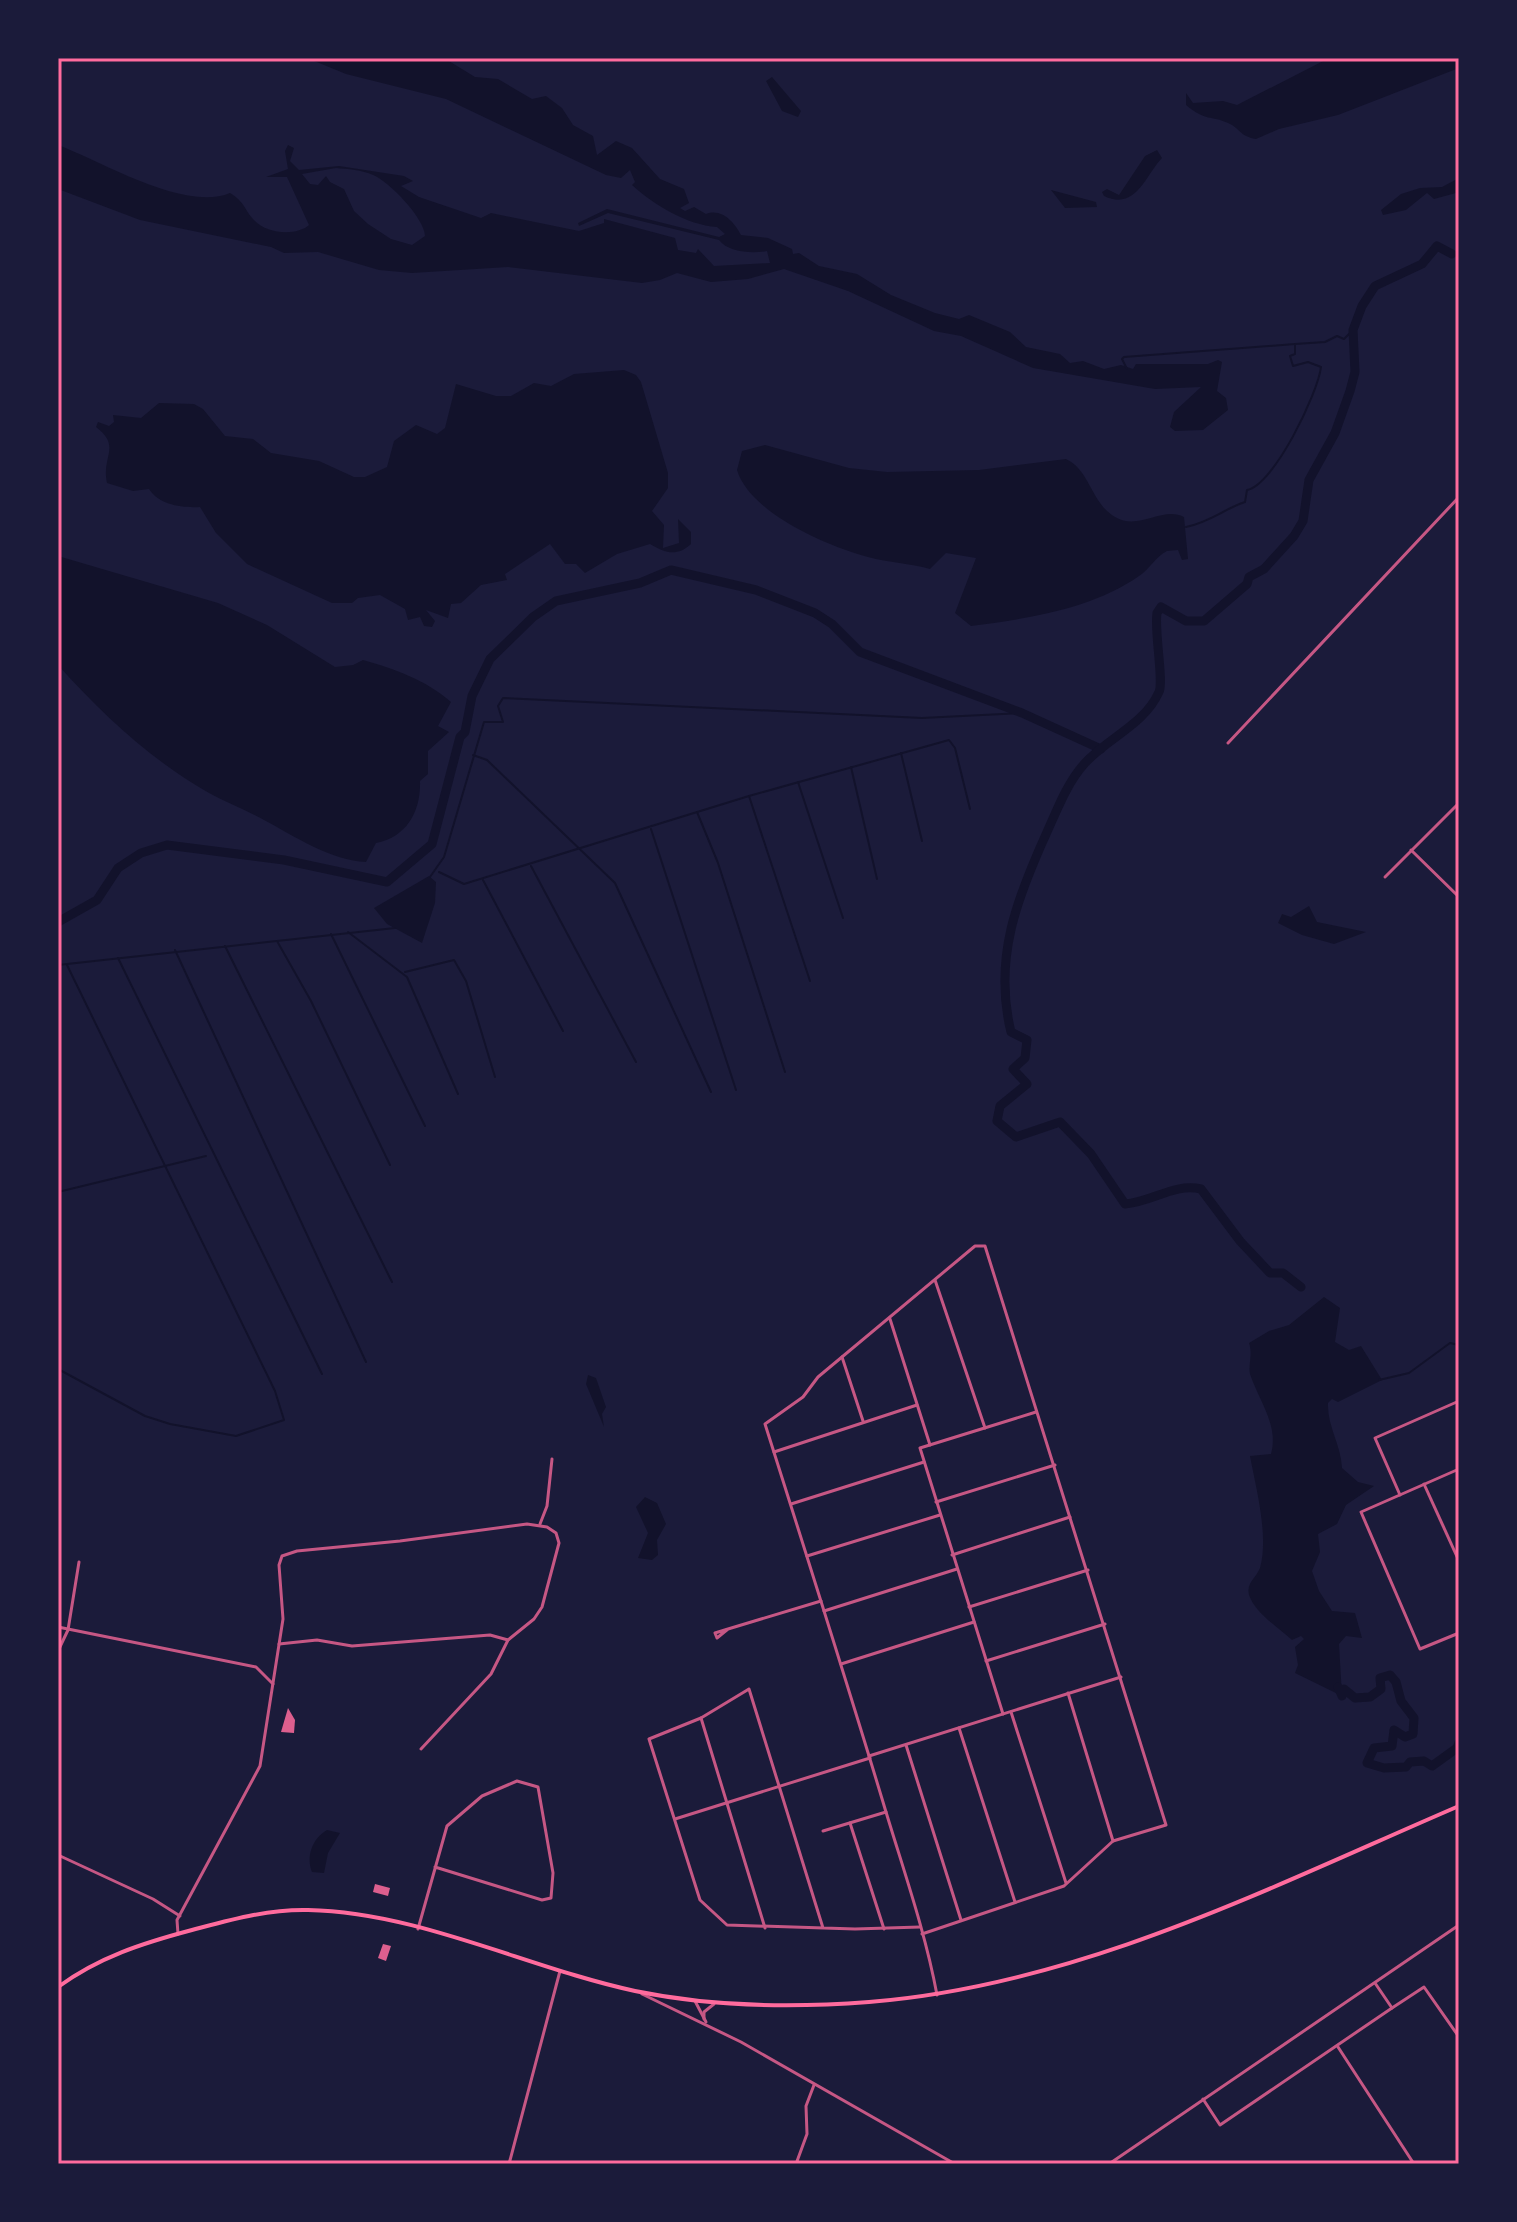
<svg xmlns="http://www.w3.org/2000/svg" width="1517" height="2222" viewBox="0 0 1517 2222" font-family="Ubuntu,sans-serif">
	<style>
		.water { fill: #12122b; fill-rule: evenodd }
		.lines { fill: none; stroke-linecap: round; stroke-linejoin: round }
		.stream { stroke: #12122b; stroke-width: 2 }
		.river { stroke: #12122b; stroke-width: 9 }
		.building { fill: #dd5f8e }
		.minor { stroke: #c65784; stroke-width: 3 }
		.tertiary { stroke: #c65784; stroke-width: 3 }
		.primary { stroke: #ff6b9d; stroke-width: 4 }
		.neatline { fill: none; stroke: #ff6b9d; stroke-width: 3 }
	</style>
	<rect width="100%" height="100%" fill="#1b1b3a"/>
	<g class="water">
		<path d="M307 58H444L475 77 498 79 532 99 546 96 562 108 573 125 593 136 597 155 616 141 632 148 660 179 684 189 689 203 680 208 685 211 694 207 706 214C722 208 734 222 741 235L768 238 792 249 793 254 799 253 819 266 857 274 891 295 935 313 959 319 969 315 1010 332 1026 347 1060 354 1070 363 1083 361 1104 369 1121 365 1133 369 1136 364H1208L1218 360 1222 362 1217 391 1226 398 1228 410 1203 430 1175 431 1170 427 1174 412 1201 387 1155 389 1033 368 961 336 934 331 848 291 784 269 748 279 711 282 677 273 660 280 642 283 508 267 412 273 379 270 318 252 284 253 271 247 140 220 58 189V145C101 161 184 212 230 193 246 203 244 210 255 221 267 234 297 236 309 225L287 177H266L288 169 285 151 288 145 294 148 290 161 299 170 339 166 404 176 413 181 401 186 419 197 481 218 491 213 579 231 604 223V219L675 238 678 250 696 253 698 249 714 266 770 263 767 251C752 254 728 252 719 240L608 213 579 226 578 223 607 209 719 237 725 234 717 227C687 225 654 205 632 185L635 182 630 170 621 178 606 175 446 99 346 74ZM336 168C348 169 362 170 373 175 389 181 425 219 425 236L412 245 391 239 368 224 354 211 344 189 330 182 326 176 318 185 310 184 302 174Z"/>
		<path d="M1329 58H1459V68L1338 115 1279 129 1256 139C1239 136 1240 128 1228 123 1211 115 1206 122 1186 105V93L1193 103 1223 101 1237 105Z"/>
		<path d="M772 77 801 111 798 117 782 111 766 81Z"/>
		<path d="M1157 150 1162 158C1145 176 1136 211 1104 196L1102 192 1107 189 1119 195 1145 156Z"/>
		<path d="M1459 178 1456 193 1434 199 1427 193 1406 210 1383 215 1381 210 1401 194 1420 188 1442 187Z"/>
		<path d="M1051 190 1096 202 1097 207 1065 208Z"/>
		<path d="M624 370 636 375 641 382 668 473V488L652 511 664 525 663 548 679 543 678 519 691 532V544C677 557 665 553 650 544L617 554 585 573 576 564H565L550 544 505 574 507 580 481 585 461 603 451 604 448 618 426 610 435 621 432 627 424 626 420 617 408 620 405 609 380 595 358 598 352 603H332L247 564 216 533 200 507C182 508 159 505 149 489L133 491 107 483C101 456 122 447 96 427L98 422 109 426 114 422 113 415 141 418 159 403 194 404 203 409 225 436 253 439 271 453 319 461 354 477H365L387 467 394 441 416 425 437 434 445 428 456 384 496 396H511L534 383 551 386 574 374Z"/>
		<path d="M765 445 849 468 887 472 979 470 1066 459C1090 470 1091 503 1115 517 1139 531 1162 506 1184 517L1188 559 1182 560 1178 550 1167 551C1155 557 1150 569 1139 576 1092 609 1026 619 971 626L955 613 976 558 946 553 930 569C910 563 889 563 868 557 827 546 750 513 737 470L742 451Z"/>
		<path d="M58 556 218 603 267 625 335 667 353 665 363 660C395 669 426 680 451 702L438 726 449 732 428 751V774L420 781C421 811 407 837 376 843L366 862C332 861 294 836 264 820 246 810 227 803 209 793 151 760 102 714 58 665Z"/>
		<path d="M429 876 436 882 435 903 422 943 387 924 374 908Z"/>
		<path d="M1309 906 1317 922 1366 932 1334 944 1302 935 1278 923 1282 914 1291 917Z"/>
		<path d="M1324 1297 1340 1308 1335 1342 1349 1350 1361 1346 1382 1380 1338 1402 1332 1399 1328 1403C1327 1426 1341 1445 1342 1468L1358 1482 1374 1486 1346 1505 1337 1524 1318 1534 1320 1552 1312 1571 1319 1591 1332 1611 1355 1613 1362 1638 1346 1636 1339 1644 1342 1696 1295 1673 1298 1665 1295 1647 1304 1639 1301 1636 1292 1640C1279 1628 1255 1613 1249 1595 1246 1583 1256 1578 1260 1568 1269 1536 1256 1488 1250 1456L1271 1454C1279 1425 1259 1401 1250 1374 1248 1365 1253 1354 1249 1343L1269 1331 1289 1325Z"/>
		<path d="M588 1375 596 1378 606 1407 602 1414 604 1427 586 1384Z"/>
		<path d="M645 1497 657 1503 666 1524 657 1540 658 1555 652 1560 638 1558 648 1533 636 1507Z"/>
		<path d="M327 1830 340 1833 328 1853 324 1873 312 1872C306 1856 312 1839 327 1830Z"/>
	</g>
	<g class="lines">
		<g class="stream">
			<path d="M1127 369 1122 359 1124 357 1295 344"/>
			<path d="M1186 527C1210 522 1224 509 1245 502L1247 490C1274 485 1318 393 1321 367L1308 362 1293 366 1290 356 1295 354V344L1325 342 1337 336 1344 339 1353 330"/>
			<path d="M901 753 922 841"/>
			<path d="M473 755 487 760 615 883 711 1092"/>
			<path d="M851 767 877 879"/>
			<path d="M798 782 843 918"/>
			<path d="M749 796 810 981"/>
			<path d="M697 812 718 863 785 1072"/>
			<path d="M651 829 736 1090"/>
			<path d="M531 866 636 1062"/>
			<path d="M439 872 464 884 749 796 949 740 955 748 970 809"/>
			<path d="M430 877 444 857 484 722H503L498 706 503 698 922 718 1022 713"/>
			<path d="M483 880 563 1031"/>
			<path d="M348 932 407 977 458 1094"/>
			<path d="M331 934 425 1126"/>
			<path d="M277 941 311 1001 390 1165"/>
			<path d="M225 946 392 1282"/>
			<path d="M175 950 366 1362"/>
			<path d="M118 958 322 1374"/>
			<path d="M58 965 395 928"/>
			<path d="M405 972 454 960 466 981 495 1077"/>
			<path d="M58 1192 206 1156"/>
			<path d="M58 1369 145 1416 170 1424 236 1436 284 1420 275 1391 67 965"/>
			<path d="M1379 1380 1409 1373 1450 1343 1459 1345"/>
		</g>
		<g class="river">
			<path d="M58 922 97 900 118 868 141 853 167 845 284 860 387 882 432 844 460 737 465 732 472 696 490 659 533 617 556 601 640 583 671 570 756 590 815 613 832 624 860 652 1022 713 1101 749"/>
			<path d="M1301 1287 1283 1273H1270L1240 1241 1201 1189C1174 1183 1152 1202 1125 1204L1091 1154 1060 1122 1016 1137 997 1121 1000 1106 1027 1084 1013 1069 1025 1058 1027 1040 1011 1032C993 959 1017 898 1047 832 1058 808 1067 783 1085 763 1109 737 1144 725 1159 692 1164 681 1154 631 1157 613L1161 607 1186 621H1204L1247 584 1249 577 1264 569 1294 536 1303 521 1309 480 1335 433 1350 391 1355 372 1353 330 1362 306 1375 286 1422 264 1437 246 1452 254"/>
			<path d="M1338 1687 1342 1696 1344 1689 1355 1698 1370 1697 1381 1689 1380 1678 1390 1675 1396 1682 1401 1701 1414 1718 1413 1734 1405 1737 1394 1730 1392 1746 1374 1748 1367 1763 1384 1768 1406 1767 1410 1762 1424 1761 1432 1766 1457 1748 1459 1743"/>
		</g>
	</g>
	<g class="building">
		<path d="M288 1708 295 1720 294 1733 281 1732Z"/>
		<path d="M375 1884 390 1888 388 1896 373 1892Z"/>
		<path d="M383 1944 391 1946 386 1961 378 1958Z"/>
	</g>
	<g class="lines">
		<g class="minor">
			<path d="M1411 850 1459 897"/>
			<path d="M1385 877 1459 803"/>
			<path d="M935 1280 985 1428"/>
			<path d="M890 1319 930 1445"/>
			<path d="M842 1357 863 1421"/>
			<path d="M774 1452 917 1405"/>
			<path d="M1459 1469 1361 1512 1420 1649 1459 1633"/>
			<path d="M1424 1484 1459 1561"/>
			<path d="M1400 1495 1375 1438 1459 1401"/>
			<path d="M936 1502 1055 1465"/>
			<path d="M791 1504 924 1462"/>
			<path d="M540 1524 547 1506 552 1459"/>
			<path d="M952 1555 1070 1517"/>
			<path d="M807 1556 940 1515"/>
			<path d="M969 1607 1088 1570"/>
			<path d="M824 1611 957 1569"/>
			<path d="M58 1627 256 1667 273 1684"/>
			<path d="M728 1629 717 1638 715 1633 728 1629 821 1601"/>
			<path d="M279 1644 317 1640 352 1646 490 1635 508 1640"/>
			<path d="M58 1651 68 1630 79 1562"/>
			<path d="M986 1661 1105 1624"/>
			<path d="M841 1664 974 1622"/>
			<path d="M1068 1693 1113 1841"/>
			<path d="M1011 1712 1066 1883"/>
			<path d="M1003 1714 920 1448 1036 1412"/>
			<path d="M701 1718 765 1928"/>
			<path d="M959 1728 1015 1902"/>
			<path d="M906 1745 961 1920"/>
			<path d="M869 1756 1121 1677"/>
			<path d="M675 1819 870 1758"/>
			<path d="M850 1823 884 1929"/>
			<path d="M823 1831 886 1812"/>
			<path d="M58 1855 153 1899 180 1916"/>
			<path d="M823 1928 749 1689 701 1718 649 1739 700 1900 727 1925 855 1929 920 1927"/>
			<path d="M418 1929 447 1826 482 1796 517 1781 538 1787 553 1873 551 1898 542 1900 435 1867"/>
			<path d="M178 1934 177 1920 260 1766 283 1619 279 1565 282 1556 297 1551 400 1541 527 1524 547 1527 556 1533 559 1543 542 1607 534 1619 508 1640 491 1674 421 1749"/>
			<path d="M922 1934 1064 1886 1113 1841 1166 1825 985 1246H975L818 1377 803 1397 765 1424C805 1550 845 1676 883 1802 902 1866 925 1930 937 1995"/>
			<path d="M1392 2008 1424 1987 1459 2037"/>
			<path d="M1338 2047 1414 2164"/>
			<path d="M1203 2099 1220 2125 1392 2008 1375 1983"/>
			<path d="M509 2164 560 1971"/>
			<path d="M796 2164 807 2134 806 2106 814 2085"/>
		</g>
		<g class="tertiary">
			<path d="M1228 743 1459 497"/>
			<path d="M642 1994 741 2042 955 2164"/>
			<path d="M695 2001 706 2022"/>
			<path d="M704 2019V2012L714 2004"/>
			<path d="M1109 2164 1459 1925"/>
		</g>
		<path class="primary" d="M58 1987C99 1957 143 1943 192 1930 230 1920 268 1909 308 1910 418 1912 528 1968 635 1991 712 2007 791 2008 869 2002 1080 1985 1268 1888 1459 1806"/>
	</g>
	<rect width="1517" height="2222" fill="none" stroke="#1b1b3a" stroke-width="120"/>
	<rect x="60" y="60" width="1397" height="2102" class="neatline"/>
</svg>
